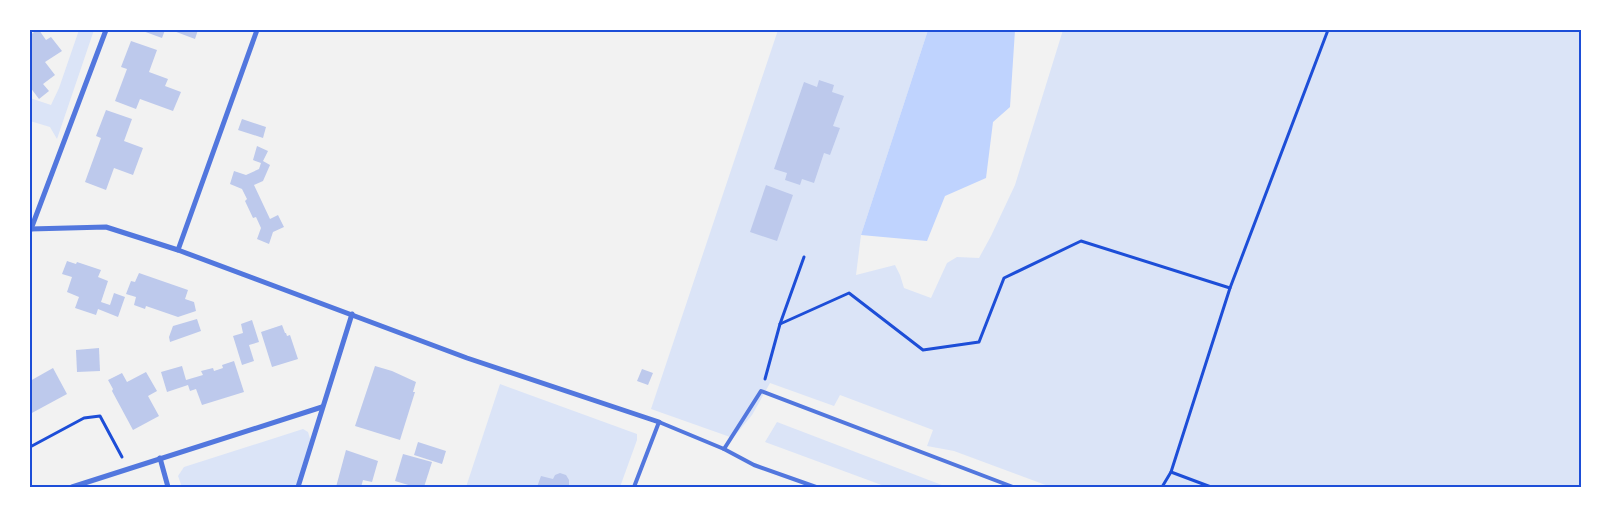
<svg xmlns="http://www.w3.org/2000/svg" width="1611" height="517" viewBox="0 0 1611 517" font-family="'DejaVu Sans',sans-serif">
	<style>
		.green { fill: #dbe4f7 }
		.water { fill: #bfd3fe }
		.building { fill: #bdc9ec }
		.lines { fill: none; stroke-linecap: round; stroke-linejoin: round }
		.path { stroke: #1d4ed8; stroke-width: 3 }
		.service { stroke: #5277de; stroke-width: 4 }
		.minor { stroke: #5277de; stroke-width: 5 }
		.neatline { fill: none; stroke: #1d4ed8; stroke-width: 2 }
	</style>
	<rect width="100%" height="100%" fill="#f2f2f2"/>
	<g class="green">
		<path d="M79 30H94L57 139 50 127 30 121V98L51 105 59 88Z"/>
		<path d="M778 30H928L861 235 856 275 895 265 900 275 904 288 931 298 947 263 957 257 979 258 991 236 1015 185 1063 30H1581V487H1051L954 451 927 446 933 430 840 395 834 406 770 383 752 415 733 438 651 409Z"/>
		<path d="M500 384 637 434V440L620 487H466Z"/>
		<path d="M777 422 947 487H887L765 442Z"/>
		<path d="M303 429 308 432 311 442 298 487H182L178 476 184 467Z"/>
	</g>
	<path class="water" d="M928 30H1015L1010 107 993 122 986 178 945 196 927 241 861 235Z"/>
	<g class="building">
		<path d="M37 30H39L46 40 51 37 62 51 45 62 55 75 43 84 49 91 39 99 30 87V35Z"/>
		<path d="M140 30H165L162 38Z"/>
		<path d="M171 30H198L195 39Z"/>
		<path d="M131 41 157 50 149 72 168 79 165 86 181 92 173 111 140 99 136 109 115 101 127 69 121 67Z"/>
		<path d="M819 80 834 85 832 92 844 96 833 126 840 128 830 155 824 153 814 183 802 179 800 185 785 180 787 173 774 169 804 82 817 87Z"/>
		<path d="M106 110 132 119 124 141 143 148 133 175 114 168 106 190 85 182 101 138 96 136Z"/>
		<path d="M242 119 266 127 263 138 238 130Z"/>
		<path d="M257 146 268 151 263 161 270 165 263 181 254 185 270 219 278 215 284 227 273 232 269 244 257 239 261 228 256 217 253 218 245 201 247 199 242 189 230 184 234 171 246 175 259 169 261 163 253 160Z"/>
		<path d="M766 185 793 195 777 241 750 232Z"/>
		<path d="M67 261 76 264 77 262 101 270 98 277 108 281 101 302 110 305 114 293 125 297 118 317 98 309 96 315 75 308 79 297 67 292 72 277 62 274Z"/>
		<path d="M139 273 188 290 185 299 194 302 196 311 178 317 146 306 145 309 134 305 136 297 126 294 131 281 135 282Z"/>
		<path d="M197 319 201 331 170 342 169 337 173 326Z"/>
		<path d="M252 320 259 342 249 345 254 361 242 365 233 336 243 333 241 324Z"/>
		<path d="M282 325 285 333H286L287 336 290 335 298 359 272 367 261 332Z"/>
		<path d="M99 348 100 371 77 372 76 350Z"/>
		<path d="M234 361 244 392 202 405 196 389 190 391 188 385 167 392 161 372 182 366 186 380 203 375 201 371 213 368 214 371 223 368 222 365Z"/>
		<path d="M375 366 392 371 416 382 413 392H415L400 440 355 426Z"/>
		<path d="M53 368 67 394 30 414V381Z"/>
		<path d="M642 369 653 373 648 385 637 381Z"/>
		<path d="M146 372 157 391 148 396 159 416 133 430 112 391 113 389 108 380 122 373 127 382Z"/>
		<path d="M418 442 446 451 442 464 414 455Z"/>
		<path d="M346 450 378 461 372 482 363 480 361 487H336Z"/>
		<path d="M403 454 432 462 424 487H415L395 481Z"/>
		<path d="M560 473 566 475 569 480V485L573 487H537L541 476 553 479 555 475Z"/>
	</g>
	<g class="lines">
		<g class="path">
			<path d="M780 324 849 293 923 350 979 342 1004 278 1081 241 1230 288 1328 30"/>
			<path d="M765 379 780 324 804 257"/>
			<path d="M30 447 84 418 100 416 122 457"/>
			<path d="M1171 472 1211 487"/>
			<path d="M1162 487 1171 472 1230 288"/>
		</g>
		<g class="service">
			<path d="M724 449 761 391 1013 487"/>
			<path d="M634 487 659 422 724 449 754 465 816 487"/>
		</g>
		<g class="minor">
			<path d="M30 229 106 227 178 250 467 358 659 422"/>
			<path d="M31 229 106 30"/>
			<path d="M178 250 257 30"/>
			<path d="M160 458 168 487"/>
			<path d="M72 487 322 407"/>
			<path d="M298 487 352 314"/>
		</g>
	</g>
	<rect width="1611" height="517" fill="none" stroke="#ffffff" stroke-width="62"/>
	<rect x="31" y="31" width="1549" height="455" class="neatline"/>
</svg>
